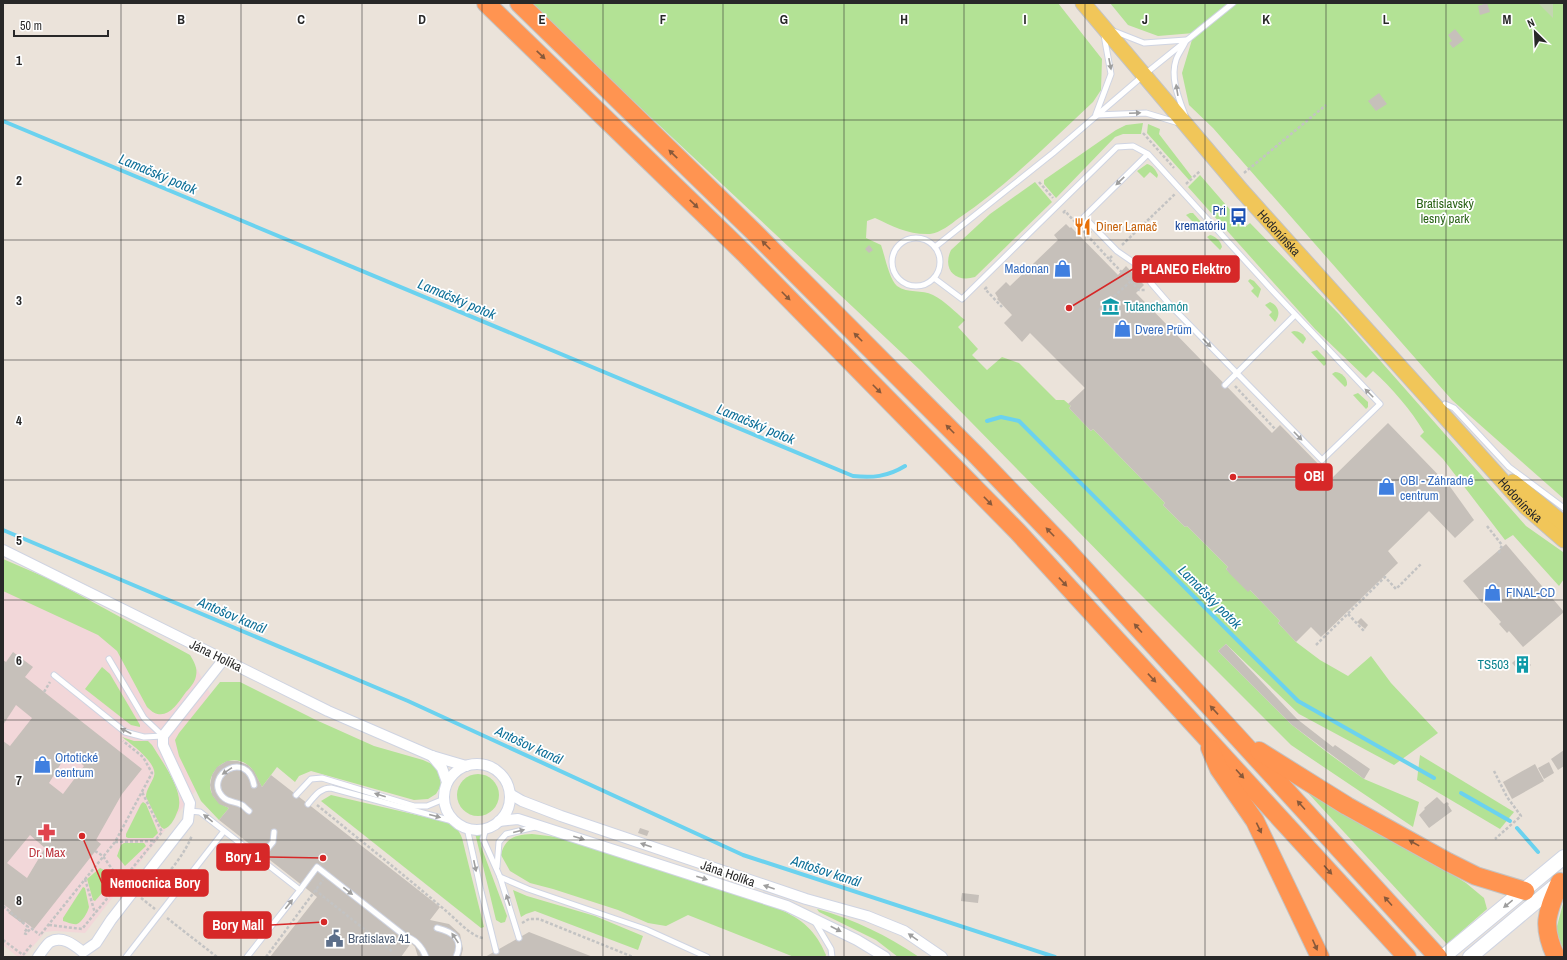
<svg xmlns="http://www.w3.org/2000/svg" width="1567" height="960" viewBox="0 0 1567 960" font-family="'Archivo Narrow',sans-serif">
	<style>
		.medical { fill: #f2d7d9 }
		.green { fill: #b3e295 }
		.cemetery { fill: #c4d5b1 }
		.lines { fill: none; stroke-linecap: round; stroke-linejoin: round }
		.stream { stroke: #6bd2ef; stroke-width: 4 }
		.building { fill: #c6c0ba; fill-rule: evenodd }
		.lane-casing { stroke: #cfd4e2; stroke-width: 7 }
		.street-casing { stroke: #cfd4e2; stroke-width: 12 }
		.secondary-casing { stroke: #cfd4e2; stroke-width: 16 }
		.primary-casing { stroke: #c3c3c3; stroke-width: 17 }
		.highway-casing { stroke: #c3c3c3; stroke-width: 20 }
		.path { stroke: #c3c3c3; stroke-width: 2.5; stroke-dasharray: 3 2; stroke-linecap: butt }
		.lane { stroke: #fff; stroke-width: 5 }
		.street { stroke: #fff; stroke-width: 10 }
		.secondary { stroke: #fff; stroke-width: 14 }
		.primary { stroke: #f1c659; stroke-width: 15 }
		.highway { stroke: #ff9451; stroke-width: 18 }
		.oneway { fill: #89593a }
		.oneway2 { fill: #9e9e9e }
		.grid { fill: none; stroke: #282828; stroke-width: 1; stroke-opacity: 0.55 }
		.labels { text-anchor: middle; stroke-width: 3.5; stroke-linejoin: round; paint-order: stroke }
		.park-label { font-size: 13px; fill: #2c6519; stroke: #fff }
		.transit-label { font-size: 13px; fill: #164399; stroke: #fff; text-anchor: end }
		.food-label { font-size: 13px; fill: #c56008; stroke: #fff; text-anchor: start }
		.street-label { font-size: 13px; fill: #282828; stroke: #fff }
		.shop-label { font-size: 13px; fill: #366cbe; stroke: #fff; text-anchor: start }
		.culture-label { font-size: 13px; fill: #0d838f; stroke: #fff; text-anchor: start }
		.health-label { font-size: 13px; fill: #be3a42; stroke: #fff }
		.service-label { font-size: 13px; fill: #4e5e75; stroke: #fff; text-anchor: start }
		.water-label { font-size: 14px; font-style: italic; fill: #0d6f98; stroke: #fff }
		.grid-label { font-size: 13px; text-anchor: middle; font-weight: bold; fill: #282828; stroke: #fff; stroke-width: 3.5; stroke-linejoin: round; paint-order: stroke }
		.leader { fill: none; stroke: #d62828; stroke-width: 1.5 }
		.callout-dot { fill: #d62828; stroke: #fff; stroke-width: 1.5 }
		.callout { fill: #d62828; stroke: #d62828; stroke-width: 1.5 }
		.callout-label { font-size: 14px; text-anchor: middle; font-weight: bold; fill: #fff }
	</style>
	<rect width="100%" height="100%" fill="#ebe3da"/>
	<path class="medical" d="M3 565 191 658 235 740 85 933 55 931 45 932 24 957H18L3 945Z"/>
	<g class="green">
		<path d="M529 3H1058L1102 59 1101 90 1093 102C1050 142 1008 185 959 218 951 224 940 233 930 234 909 235 892 226 875 218L867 221 866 238 881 245C885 256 889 279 897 286 908 294 922 289 933 295 945 301 955 312 965 320L958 327 978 349 972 355 987 370 1002 357 1019 363 1056 400H1064L1071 406 1069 408 1091 431 1093 429 1165 503 1163 505 1185 527 1187 526 1228 567 1226 569 1250 590 1280 621 1278 623 1296 642 1320 660 1348 676 1371 656 1391 683 1438 733 1394 765 1299 714 1226 644 1218 651 1292 725 1328 753 1364 779 1419 802 1413 827 1291 745 1124 578 920 370Z"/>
		<path d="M1110 3H1564V499L1452 400 1213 128 1189 105 1182 73 1194 33 1158 36 1128 25Z"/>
		<path d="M1143 123 1141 134H1123L1115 137 1056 198 1044 184V180L1116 130 1126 125Z"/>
		<path d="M1148 124 1160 129 1159 134 1192 177 1189 180 1147 133Z"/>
		<path d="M1147 164C1152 165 1156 170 1158 175L1157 178 1150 172 1144 178 1137 171Z"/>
		<path d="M1200 175 1245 227 1250 223 1339 314 1526 526 1563 552 1564 579 1559 586 1513 535 1505 540 1443 459 1420 436 1424 432C1411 410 1392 388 1373 371L1366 378 1315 329 1188 187Z"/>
		<path d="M1035 182 1052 202 975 277C955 283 942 269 951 250L990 214Z"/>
		<path d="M1190 213H1193L1201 222 1199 228 1186 215Z"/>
		<path d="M1210 235C1215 236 1221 241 1222 247L1220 250 1207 237Z"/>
		<path d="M1250 279 1254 281 1261 289 1258 298 1251 291 1254 288 1248 281Z"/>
		<path d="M1270 302C1279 306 1281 314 1275 322L1269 315 1272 312 1265 305Z"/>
		<path d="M1294 331C1299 331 1304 334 1306 339L1303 344 1291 332Z"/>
		<path d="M1317 350 1325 358 1326 364 1324 366 1311 352Z"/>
		<path d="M1335 372C1341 372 1348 378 1347 385L1345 387 1332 374Z"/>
		<path d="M1358 393 1368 402V407L1366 409 1353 395Z"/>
		<path d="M3 559 54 581 190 655C194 662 198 668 196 676 195 682 190 688 186 692 176 706 164 725 147 707L117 651 98 635 3 591Z"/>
		<path d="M102 667 110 674 140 725V727L131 725 85 689Z"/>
		<path d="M220 682H240L316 720 374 746 423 760 434 765 439 774 441 785 439 789 436 794 428 799 414 800 311 771 299 776 295 782 277 767 262 787C258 780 255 771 249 766 224 744 187 790 229 808L219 820 201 801 179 756 175 740 179 733Z"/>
		<path d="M122 737 134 741H148L152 745C161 760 182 788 179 806 179 809 177 812 176 815 174 820 170 827 164 829L161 827 146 797C146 789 152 783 154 776 158 763 131 744 122 737Z"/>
		<path d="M1420 755 1514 812 1500 829 1417 780Z"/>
		<circle cx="478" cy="795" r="21"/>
		<path d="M1314 789 1466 883 1484 898 1487 909 1447 944 1309 794Z"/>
		<path d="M331 795 447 822C455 826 459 830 462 838L484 927 481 928 321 801Z"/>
		<path d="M143 802 146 804 158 833 153 838H128L126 837V834L141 804Z"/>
		<path d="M475 833H482L481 846 507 916 505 922 501 923 496 920Z"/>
		<path d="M532 834 557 837 624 856 779 909C802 919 816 931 826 955L825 957H794L688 915 666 926 648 923 618 910 553 889 530 883 510 871 501 855C505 837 516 835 532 834Z"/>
		<path d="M124 843H144L146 846 125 866 117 856 121 845Z"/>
		<path d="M100 868 104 870 111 883 95 901 93 900 87 879Z"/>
		<path d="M83 887 85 888 89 907C88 912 82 922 77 924 73 925 67 922 63 921V918Z"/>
		<path d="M513 890 527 896 595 916 643 936 638 950 535 911 526 914 521 917Z"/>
		<path d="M1564 900V951L1556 930Z"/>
		<path d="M817 909C856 920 886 935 919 957H898L876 940 819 912Z"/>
	</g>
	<path class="cemetery" d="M1538 3H1553V18Z"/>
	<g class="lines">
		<g class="stream">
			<path d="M3 121 853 476C872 478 887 477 905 466"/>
			<path d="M987 421 1001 417 1019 421 1298 701 1434 778"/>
			<path d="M3 530 408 701 743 855 1055 957"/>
			<path d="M1461 793 1510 821"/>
			<path d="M1517 828 1538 852"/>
		</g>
	</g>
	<g class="building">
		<path d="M1487 3 1490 12 1480 15 1478 6Z"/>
		<path d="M1455 29 1464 40 1453 48 1449 43 1452 41 1448 35Z"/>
		<path d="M1379 93 1387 104 1376 111 1368 101Z"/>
		<path d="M1080 220 1092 232 1089 235 1077 222Z"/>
		<path d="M1066 224 1070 228 1071 227 1118 275 1126 266 1144 285 1136 293 1272 433 1280 425 1332 478 1388 423 1451 488 1474 520 1455 538 1429 511 1388 551 1398 563 1321 637 1311 627 1296 642 1278 623 1280 621 1250 590 1248 592 1230 574 1226 569 1228 567 1187 526 1185 527 1163 505 1165 503 1093 429 1091 431 1069 408 1071 406 1068 404 1085 388 1030 333 1022 342 1004 323 1012 315 997 299 998 298 995 293 1006 282 1010 286 1058 240 1054 235Z"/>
		<path d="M869 245 873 250 869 253 865 249Z"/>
		<path d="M1506 544 1564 612 1523 647 1509 631 1507 633 1499 624 1501 622 1483 602 1482 603 1463 581Z"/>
		<path d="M1361 618 1368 625 1365 629 1357 622Z"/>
		<path d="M1226 644 1297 719 1333 747 1335 745 1370 769 1364 779 1292 725 1218 651Z"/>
		<path d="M13 652 33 667 25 677 142 769 122 794 96 840 101 844 34 929 25 922 23 924 8 913 11 910 3 904V741L10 746 32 718 16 705 3 725V660L6 662ZM68 752 84 766 63 794 49 783ZM30 835 45 848 27 878 7 863Z"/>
		<path d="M1521 655 1531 665 1522 674 1512 663Z"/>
		<path d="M1564 750V766L1558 770 1551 759Z"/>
		<path d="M227 761H238L248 765 254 771 262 787 271 775 440 907 430 920 449 924 460 934 463 949 461 957H418L415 947 411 943 401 957H270L317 897 219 820 229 808 219 804 212 795 210 785 212 775 217 767Z"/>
		<path d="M1549 762 1554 773 1544 779 1538 768Z"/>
		<path d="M1535 764 1544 781 1512 799 1503 782Z"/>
		<path d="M1437 797 1444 804 1447 802 1449 804 1448 805 1452 811 1429 828 1419 815 1425 809 1424 808Z"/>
		<path d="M640 828 649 831 647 836 638 833Z"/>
		<path d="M962 893 979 895 978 903 961 901Z"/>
		<path d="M529 932 593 957H485Z"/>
	</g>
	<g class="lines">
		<defs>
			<g id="lane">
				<path d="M1111 30 1144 43 1186 40"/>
				<path d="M1185 43C1182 49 1178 54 1176 60 1170 78 1179 99 1185 115"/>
				<path d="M1096 114 1111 74 1104 35"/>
				<path d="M1096 115 1146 113 1179 123"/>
				<circle cx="916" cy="262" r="24"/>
				<path d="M935 247 1053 153 1145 74 1233 3"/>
				<path d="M934 278 962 299 1117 147 1133 146 1148 154 1272 290 1380 404 1322 460 1171 306 1151 283 1143 269 1117 251 1084 217 1148 154"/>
				<path d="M1225 385 1295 315"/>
				<path d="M1445 404 1454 408 1509 467 1564 508"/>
				<path d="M109 659 144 718 163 736"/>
				<path d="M54 675 125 732 144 737 163 736"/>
				<path d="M296 795 311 779 322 778 414 806H427L444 799"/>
				<path d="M308 804C315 796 320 788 331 788L456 822"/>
				<path d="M189 811 200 812 300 890 247 957"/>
				<path d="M249 811C246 809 244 806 242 805 235 801 228 803 222 796 204 775 247 749 254 785"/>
				<path d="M467 828 481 891 496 951"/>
				<path d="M486 828 483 839 500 877 519 938"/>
				<path d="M259 859 273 842 274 832"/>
				<path d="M497 867 499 842 506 834 535 827"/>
				<path d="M500 877 528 889 645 929 707 957"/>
				<path d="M300 890 317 867 405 936C415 939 422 947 426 957"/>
				<path d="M815 922 831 949 832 957"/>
				<path d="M437 928C453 932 464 939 456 957"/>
				<path d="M126 957 224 831"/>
			</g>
			<g id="street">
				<path d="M3 550 328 711 432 756 466 766"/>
				<path d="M432 756 442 768 447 782"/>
				<circle cx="477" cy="797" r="33"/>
				<path d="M510 794 522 801 561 816 806 899 867 916 904 931 942 957"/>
				<path d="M499 821 518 819 787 906 857 940 885 957"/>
				<path d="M38 957C41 953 46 945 50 942 62 935 74 945 83 952L96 943 111 920 188 821 190 803 163 745V736L224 659"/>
			</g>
			<g id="secondary">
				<path d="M1443 957 1564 857"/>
				<path d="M1470 957 1561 881"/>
			</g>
			<g id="primary">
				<path id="s1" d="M1083 3 1242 191 1526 507 1564 540"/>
				<path d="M1513 482 1564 524"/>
			</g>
			<g id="highway">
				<path d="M486 3 744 253 1018 532 1407 957"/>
				<path d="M519 3 754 232 977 456 1065 548 1438 957"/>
				<path d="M1210 748 1219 769 1255 821 1320 957"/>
				<path d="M1259 751 1347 806 1448 862 1476 876 1525 891"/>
				<path d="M1556 957C1541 925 1547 913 1560 882"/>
			</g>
		</defs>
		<use href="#lane" class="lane-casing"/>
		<use href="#street" class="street-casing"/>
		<use href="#secondary" class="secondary-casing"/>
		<use href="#primary" class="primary-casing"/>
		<use href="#highway" class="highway-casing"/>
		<g class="path">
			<path d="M1143 133 1174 168"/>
			<path d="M1244 173 1326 105"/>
			<path d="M1039 182 1053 198"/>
			<path d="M1186 184 1200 171"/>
			<path d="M1063 213 1065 211 1109 259"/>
			<path d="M1122 245 1175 194"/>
			<path d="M1112 256 1109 259 1139 290H1146"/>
			<path d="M987 287 985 289 1002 307"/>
			<path d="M1099 310 1131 281"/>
			<path d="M1235 386 1275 429"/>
			<path d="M1325 467 1328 474"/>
			<path d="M1487 526 1502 545 1498 555"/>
			<path d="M1348 614 1364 631"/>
			<path d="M1316 645 1385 577 1396 589 1421 564"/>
			<path d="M44 692 50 682"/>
			<path d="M1494 771 1507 797 1521 816 1495 839"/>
			<path d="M317 805C360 840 403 874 445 910 454 917 472 938 484 938"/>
			<path d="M115 842 154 841"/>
			<path d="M95 851 103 856 121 882"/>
			<path d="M85 879 95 913"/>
			<path d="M153 886C168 876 186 852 192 835"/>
			<path d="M315 890 393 952"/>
			<path d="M141 898 155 909"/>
			<path d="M3 906 28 927 24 933 26 934 31 928 40 935"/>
			<path d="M167 918 217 957"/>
			<path d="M522 923 529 919H539L633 957"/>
			<path d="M49 925 82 929 162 832 142 792"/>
			<path d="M41 934 115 842 152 773 143 757 123 741"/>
			<path d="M3 940 23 955 32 944"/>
			<path d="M266 957 323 880"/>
		</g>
		<use href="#lane" class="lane"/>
		<use href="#street" class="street"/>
		<use href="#secondary" class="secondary"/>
		<use href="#primary" class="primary"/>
		<use href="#highway" class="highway"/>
	</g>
	<defs><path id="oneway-solid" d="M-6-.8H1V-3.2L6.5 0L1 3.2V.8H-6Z"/></defs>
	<g class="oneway">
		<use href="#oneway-solid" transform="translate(541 55) rotate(44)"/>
		<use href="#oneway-solid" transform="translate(673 154) rotate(-136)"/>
		<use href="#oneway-solid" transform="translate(694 204) rotate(44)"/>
		<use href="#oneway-solid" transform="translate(766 245) rotate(-135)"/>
		<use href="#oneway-solid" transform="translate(786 296) rotate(45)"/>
		<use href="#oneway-solid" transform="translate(858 337) rotate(-135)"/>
		<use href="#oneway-solid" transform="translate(877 389) rotate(45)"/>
		<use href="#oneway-solid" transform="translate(950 429) rotate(-135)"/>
		<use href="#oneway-solid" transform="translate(988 501) rotate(46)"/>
		<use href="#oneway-solid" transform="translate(1050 532) rotate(-134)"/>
		<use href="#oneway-solid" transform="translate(1063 582) rotate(47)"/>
		<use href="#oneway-solid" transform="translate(1138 628) rotate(-132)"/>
		<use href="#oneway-solid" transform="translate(1152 678) rotate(47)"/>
		<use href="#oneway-solid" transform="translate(1214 710) rotate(-133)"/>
		<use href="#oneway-solid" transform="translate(1240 774) rotate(48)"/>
		<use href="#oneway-solid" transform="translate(1301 805) rotate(-132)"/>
		<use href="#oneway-solid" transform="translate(1259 828) rotate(64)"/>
		<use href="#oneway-solid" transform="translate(1414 843) rotate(-151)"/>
		<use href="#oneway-solid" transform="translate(1328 870) rotate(48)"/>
		<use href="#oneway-solid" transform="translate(1388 901) rotate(-132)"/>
		<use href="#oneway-solid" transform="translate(1315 945) rotate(66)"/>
	</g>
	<g class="oneway2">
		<use href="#oneway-solid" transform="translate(1110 64) rotate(79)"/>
		<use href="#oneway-solid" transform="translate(1177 90) rotate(-99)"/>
		<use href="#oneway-solid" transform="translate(1135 113) rotate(-3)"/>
		<use href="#oneway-solid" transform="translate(1120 181) rotate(136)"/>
		<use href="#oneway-solid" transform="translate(1207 343) rotate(45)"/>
		<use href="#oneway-solid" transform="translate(1369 393) rotate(-135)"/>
		<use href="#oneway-solid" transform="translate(1298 436) rotate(46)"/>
		<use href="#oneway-solid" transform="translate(126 731) rotate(-153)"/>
		<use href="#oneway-solid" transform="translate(227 771) rotate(146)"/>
		<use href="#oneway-solid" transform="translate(380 795) rotate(-163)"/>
		<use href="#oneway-solid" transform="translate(435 816) rotate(15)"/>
		<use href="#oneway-solid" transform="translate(208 818) rotate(-141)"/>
		<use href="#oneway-solid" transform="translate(519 831) rotate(-14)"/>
		<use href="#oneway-solid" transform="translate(579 838) rotate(18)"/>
		<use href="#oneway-solid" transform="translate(646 845) rotate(-161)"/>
		<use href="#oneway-solid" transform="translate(475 866) rotate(78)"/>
		<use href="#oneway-solid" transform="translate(702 878) rotate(18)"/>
		<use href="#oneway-solid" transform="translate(769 887) rotate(-161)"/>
		<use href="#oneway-solid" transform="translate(348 891) rotate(38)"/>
		<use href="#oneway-solid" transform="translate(508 900) rotate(-108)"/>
		<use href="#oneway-solid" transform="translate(289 904) rotate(-52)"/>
		<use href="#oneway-solid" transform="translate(1508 904) rotate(141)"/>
		<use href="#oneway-solid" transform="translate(836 929) rotate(27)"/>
		<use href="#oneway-solid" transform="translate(913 937) rotate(-145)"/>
		<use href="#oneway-solid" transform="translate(455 938) rotate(-124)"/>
	</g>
	<path class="grid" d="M121 3V957M241 3V957M362 3V957M482 3V957M603 3V957M723 3V957M844 3V957M964 3V957M1085 3V957M1205 3V957M1326 3V957M1446 3V957M3 120H1564M3 240H1564M3 360H1564M3 480H1564M3 600H1564M3 720H1564M3 840H1564"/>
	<defs>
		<symbol id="bus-bare" viewBox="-9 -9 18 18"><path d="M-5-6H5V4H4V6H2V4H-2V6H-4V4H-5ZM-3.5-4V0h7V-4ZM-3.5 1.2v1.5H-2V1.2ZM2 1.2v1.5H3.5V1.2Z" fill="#1a4fb4" stroke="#fff" stroke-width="2.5" paint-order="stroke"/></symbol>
		<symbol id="restaurant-bare" viewBox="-9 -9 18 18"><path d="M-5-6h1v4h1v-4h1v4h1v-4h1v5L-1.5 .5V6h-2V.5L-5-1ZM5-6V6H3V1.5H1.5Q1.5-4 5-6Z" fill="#e8710a" stroke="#fff" stroke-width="2.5" paint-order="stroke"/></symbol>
		<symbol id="shop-bare" viewBox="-9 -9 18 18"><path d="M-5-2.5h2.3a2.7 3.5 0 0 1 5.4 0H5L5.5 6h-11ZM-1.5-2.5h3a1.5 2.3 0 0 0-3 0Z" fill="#3f7fe0" stroke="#fff" stroke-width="2.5" paint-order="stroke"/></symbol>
		<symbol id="museum-bare" viewBox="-9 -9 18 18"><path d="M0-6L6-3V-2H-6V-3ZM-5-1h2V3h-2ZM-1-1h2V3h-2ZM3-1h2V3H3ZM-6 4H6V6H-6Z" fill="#0f9aa8" stroke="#fff" stroke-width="2.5" paint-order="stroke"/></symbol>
		<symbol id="building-bare" viewBox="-9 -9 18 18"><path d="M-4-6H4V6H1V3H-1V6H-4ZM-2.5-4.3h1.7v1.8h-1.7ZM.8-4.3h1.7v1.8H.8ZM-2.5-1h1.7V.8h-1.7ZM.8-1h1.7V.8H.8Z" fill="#0f9aa8" stroke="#fff" stroke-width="2.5" paint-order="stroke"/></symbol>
		<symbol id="pharmacy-bare" viewBox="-9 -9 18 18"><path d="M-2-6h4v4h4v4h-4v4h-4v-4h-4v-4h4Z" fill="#e0444e" stroke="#fff" stroke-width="2.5" paint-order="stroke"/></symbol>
		<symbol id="civic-bare" viewBox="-9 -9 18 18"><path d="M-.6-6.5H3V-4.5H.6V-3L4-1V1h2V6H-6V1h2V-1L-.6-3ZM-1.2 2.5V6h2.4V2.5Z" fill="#5c6f8a" stroke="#fff" stroke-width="2.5" paint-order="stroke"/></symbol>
	</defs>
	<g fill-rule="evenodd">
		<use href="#bus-bare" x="1226" y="204" width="25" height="25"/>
		<use href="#restaurant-bare" x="1070" y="214" width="25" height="25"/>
		<use href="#shop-bare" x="1050" y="256" width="25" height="25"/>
		<use href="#museum-bare" x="1098" y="294" width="25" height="25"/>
		<use href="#shop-bare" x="1110" y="316" width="25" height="25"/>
		<use href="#shop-bare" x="1374" y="474" width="25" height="25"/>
		<use href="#shop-bare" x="1480" y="580" width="25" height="25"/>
		<use href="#building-bare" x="1510" y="652" width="25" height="25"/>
		<use href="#shop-bare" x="30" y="752" width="25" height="25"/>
		<use href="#pharmacy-bare" x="34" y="820" width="25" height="25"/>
		<use href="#civic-bare" x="322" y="926" width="25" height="25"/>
	</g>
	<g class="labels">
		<g class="park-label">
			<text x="1445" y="208">Bratislavský<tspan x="1445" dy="15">lesný park</tspan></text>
		</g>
		<g class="transit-label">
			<text x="1226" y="215">Pri<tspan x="1226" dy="15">krematóriu</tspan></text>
		</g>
		<g class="food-label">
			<text x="1096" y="231">Diner Lamač</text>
		</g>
		<g class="street-label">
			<text dy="5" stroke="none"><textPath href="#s1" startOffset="302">Hodonínska</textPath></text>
			<text dy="5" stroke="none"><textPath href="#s1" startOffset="662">Hodonínska</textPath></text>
			<text transform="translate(216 655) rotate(26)" y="5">Jána Holíka</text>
			<text transform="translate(728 873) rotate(19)" y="5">Jána Holíka</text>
		</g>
		<g class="shop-label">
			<text x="1049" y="273" text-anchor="end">Madonan</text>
			<text x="1135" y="334">Dvere Prüm</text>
			<text x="1400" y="485">OBI - Záhradné<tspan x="1400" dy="15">centrum</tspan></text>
			<text x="1506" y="597">FINAL-CD</text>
			<text x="55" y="762">Ortotické<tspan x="55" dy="15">centrum</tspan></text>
		</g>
		<g class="culture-label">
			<text x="1124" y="311">Tutanchamón</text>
			<text x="1509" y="669" text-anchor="end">TS503</text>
		</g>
		<g class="health-label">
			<text x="47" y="857">Dr. Max</text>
		</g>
		<g class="service-label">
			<text x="348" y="943">Bratislava 41</text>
		</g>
		<g class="water-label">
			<text transform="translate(158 174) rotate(23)" y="5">Lamačský potok</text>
			<text transform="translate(457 299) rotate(23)" y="5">Lamačský potok</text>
			<text transform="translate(756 424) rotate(23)" y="5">Lamačský potok</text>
			<text transform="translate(1210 597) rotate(45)" y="5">Lamačský potok</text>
			<text transform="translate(232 615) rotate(23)" y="5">Antošov kanál</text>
			<text transform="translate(529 745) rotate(25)" y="5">Antošov kanál</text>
			<text transform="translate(826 871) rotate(18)" y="5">Antošov kanál</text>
		</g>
	</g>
	<g class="grid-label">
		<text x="181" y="24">B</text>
		<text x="301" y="24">C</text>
		<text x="422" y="24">D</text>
		<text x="542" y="24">E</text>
		<text x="663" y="24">F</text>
		<text x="784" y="24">G</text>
		<text x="904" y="24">H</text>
		<text x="1025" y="24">I</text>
		<text x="1145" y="24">J</text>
		<text x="1266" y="24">K</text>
		<text x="1386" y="24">L</text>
		<text x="1507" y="24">M</text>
		<text x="19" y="65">1</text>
		<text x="19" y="185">2</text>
		<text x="19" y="305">3</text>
		<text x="19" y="425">4</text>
		<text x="19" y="545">5</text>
		<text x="19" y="665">6</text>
		<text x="19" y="785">7</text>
		<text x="19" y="905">8</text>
	</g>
	<path class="leader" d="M1069 308L1133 269M1233 477L1296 477M323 858L269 857M82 836L102 883M324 922L271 925"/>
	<g class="callout-dot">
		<circle cx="1069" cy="308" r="4"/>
		<circle cx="1233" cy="477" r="4"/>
		<circle cx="323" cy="858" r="4"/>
		<circle cx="82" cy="836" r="4"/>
		<circle cx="324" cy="922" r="4"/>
	</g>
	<g class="callout">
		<rect x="1133" y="256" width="106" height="26" rx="4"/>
		<rect x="1296" y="464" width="36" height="26" rx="4"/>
		<rect x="217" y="844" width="52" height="26" rx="4"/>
		<rect x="102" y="870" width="106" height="26" rx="4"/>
		<rect x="204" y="912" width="67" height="26" rx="4"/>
	</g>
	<g class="callout-label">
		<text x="1186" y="274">PLANEO Elektro</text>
		<text x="1314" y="481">OBI</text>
		<text x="243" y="862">Bory 1</text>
		<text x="155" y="888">Nemocnica Bory</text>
		<text x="238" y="930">Bory Mall</text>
	</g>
	<rect width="1567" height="960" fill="none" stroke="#282828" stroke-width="8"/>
	<g transform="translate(1535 32) rotate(336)" stroke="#ffffff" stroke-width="3" paint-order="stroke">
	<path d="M0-3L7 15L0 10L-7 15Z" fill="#282828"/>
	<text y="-6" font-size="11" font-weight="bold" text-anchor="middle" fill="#282828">N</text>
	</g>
	<path d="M14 30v6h94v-6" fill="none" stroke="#282828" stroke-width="2"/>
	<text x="20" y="30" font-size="12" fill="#282828" stroke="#ffffff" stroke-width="3" paint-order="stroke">50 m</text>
</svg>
